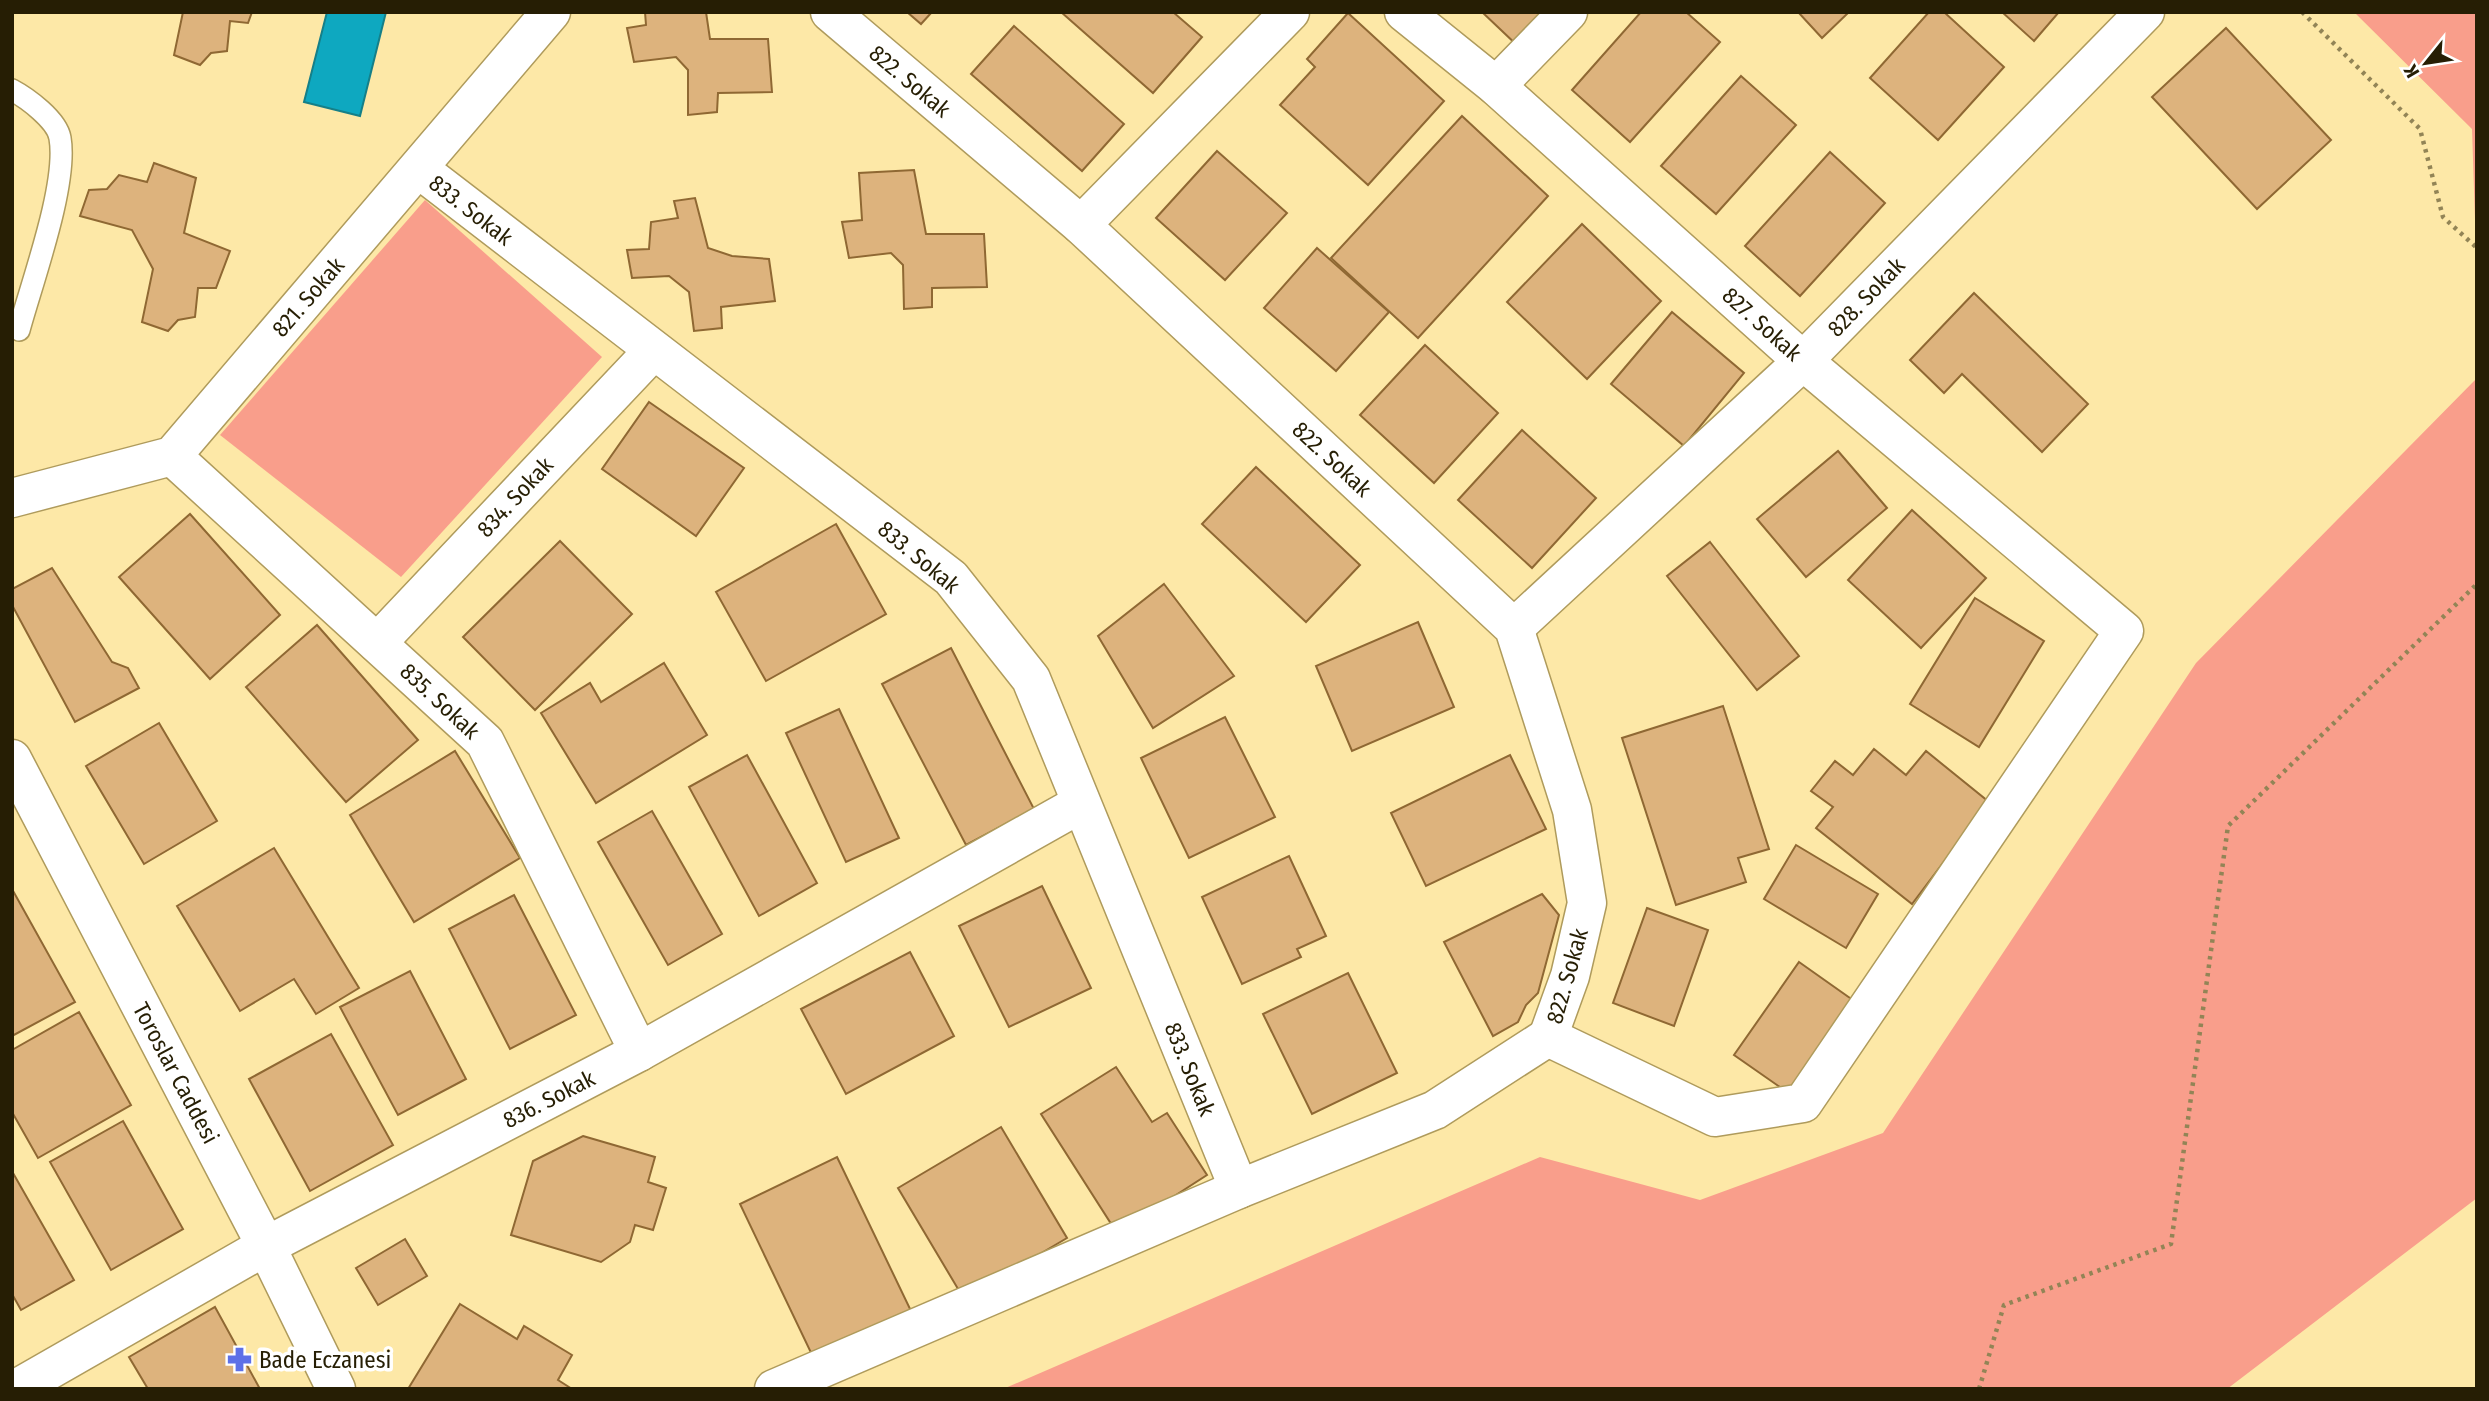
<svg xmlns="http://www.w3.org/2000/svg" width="2489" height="1401" viewBox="0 0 2489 1401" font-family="'Fira Sans Condensed',sans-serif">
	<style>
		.green { fill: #f99e8b }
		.water { fill: #0ea8c0; stroke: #157f88; stroke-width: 2 }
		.building { fill: #ddb37d; stroke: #8f6833; stroke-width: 2 }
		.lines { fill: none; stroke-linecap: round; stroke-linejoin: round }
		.service-casing { stroke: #af9b5c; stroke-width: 24 }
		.minor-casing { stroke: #af9b5c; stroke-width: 41 }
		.tertiary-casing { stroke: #af9b5c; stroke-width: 41 }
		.path { stroke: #928456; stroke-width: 4.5; stroke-dasharray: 3.5 5; stroke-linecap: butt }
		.service { stroke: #fff; stroke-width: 21 }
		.minor { stroke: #fff; stroke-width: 38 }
		.tertiary { stroke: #fff; stroke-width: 38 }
		.labels { text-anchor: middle; stroke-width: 7; stroke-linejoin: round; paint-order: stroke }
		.street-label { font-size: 23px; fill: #261e04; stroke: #fff }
		.poi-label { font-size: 23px; fill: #261e04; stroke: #fff; text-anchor: start }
	</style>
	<rect width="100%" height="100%" fill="#fde8a7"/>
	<g class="green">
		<path d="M2354 12H2477V280L2472 129Z"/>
		<path d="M425 200 602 357 401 577 220 435Z"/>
		<path d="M2477 378V1198L2227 1389H1003L1540 1157 1700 1200 1883 1133 2196 663Z"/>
	</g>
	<path class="water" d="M327 12H386L360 116 304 102Z"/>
	<g class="building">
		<path d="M183 12H252L248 23 230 21 227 51 211 53 200 65 174 55Z"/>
		<path d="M645 12H706L710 39H768L772 92 718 93 717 112 688 115V70L676 57 634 62 627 28 646 25Z"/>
		<path d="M907 12H932L921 24Z"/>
		<path d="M1061 12H1173L1202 37 1153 93Z"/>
		<path d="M1482 12H1555L1520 48Z"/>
		<path d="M1641 12H1686L1720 42 1630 142 1572 90Z"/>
		<path d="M1798 12H1849L1822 38Z"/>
		<path d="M1929 12H1944L2004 67 1938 140 1870 78Z"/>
		<path d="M2002 12H2059L2034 41Z"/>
		<path d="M1348 13 1444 101 1368 185 1280 105 1315 67 1307 59Z"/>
		<path d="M1014 26 1124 124 1082 171 971 74Z"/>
		<path d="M2226 28 2331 140 2257 209 2152 97Z"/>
		<path d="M1741 76 1796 125 1716 214 1661 166Z"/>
		<path d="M1462 116 1548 196 1418 338 1331 258Z"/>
		<path d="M1217 151 1287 213 1225 280 1156 218Z"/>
		<path d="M1830 152 1885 203 1800 296 1745 246Z"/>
		<path d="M154 163 196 178 184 233 230 251 216 288H198L195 317 178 320 168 331 142 322 153 269 132 230 80 216 89 190 107 189 119 175 147 182Z"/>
		<path d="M914 170 926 234H984L987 287 932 288V307L904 309 903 265 891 253 849 258 842 222 862 220 859 173Z"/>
		<path d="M695 198 708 248 732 256 769 259 775 301 721 307 722 328 694 331 689 292 669 276 632 278 627 250 649 249 651 222 678 218 674 201Z"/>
		<path d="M1582 224 1661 301 1587 379 1507 302Z"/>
		<path d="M1317 248 1389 312 1336 371 1264 308Z"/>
		<path d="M1974 293 2088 404 2042 452 1962 374 1944 393 1910 360Z"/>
		<path d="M1672 312 1744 373 1684 446 1611 384Z"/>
		<path d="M1425 345 1498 413 1434 483 1360 415Z"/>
		<path d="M649 402 744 468 696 536 602 469Z"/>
		<path d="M1522 430 1596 498 1532 568 1458 500Z"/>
		<path d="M1838 451 1887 508 1806 577 1757 519Z"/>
		<path d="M1256 467 1360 565 1306 622 1202 524Z"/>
		<path d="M1912 510 1986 578 1921 648 1848 580Z"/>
		<path d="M190 514 280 615 210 679 119 577Z"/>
		<path d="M836 524 886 614 766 681 716 592Z"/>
		<path d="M560 541 632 614 535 710 463 637Z"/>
		<path d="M1710 542 1799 656 1757 690 1667 576Z"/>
		<path d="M52 568 112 662 128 668 139 688 75 722 12 605V589Z"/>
		<path d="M1164 584 1234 676 1153 728 1098 636Z"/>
		<path d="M1975 598 2044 641 1979 747 1910 704Z"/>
		<path d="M1418 622 1454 707 1352 751 1316 666Z"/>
		<path d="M317 625 418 740 346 802 246 687Z"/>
		<path d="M951 648 1034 809 966 845 882 684Z"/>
		<path d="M664 663 707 735 596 803 541 713 590 683 601 702Z"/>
		<path d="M1723 706 1769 849 1738 858 1746 882 1676 905 1622 738Z"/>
		<path d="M839 709 899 838 846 862 786 733Z"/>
		<path d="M1225 717 1275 817 1189 858 1141 758Z"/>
		<path d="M159 723 217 821 144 864 86 766Z"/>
		<path d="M1874 749 1906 775 1926 751 1989 802 1912 904 1816 828 1833 807 1811 791 1835 761 1853 775Z"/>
		<path d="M455 751 520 858 414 922 350 815Z"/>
		<path d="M747 755 817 883 759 916 689 787Z"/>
		<path d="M1510 755 1546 829 1426 886 1391 813Z"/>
		<path d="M652 811 722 934 668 965 598 842Z"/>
		<path d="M1796 845 1878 894 1846 948 1764 899Z"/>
		<path d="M274 848 359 988 316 1014 294 979 240 1011 177 906Z"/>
		<path d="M1289 856 1326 936 1297 949 1301 957 1242 984 1202 897Z"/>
		<path d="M1042 886 1091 988 1009 1027 959 926Z"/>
		<path d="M12 889 75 1002 12 1036Z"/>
		<path d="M1542 894 1559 915 1538 993 1526 1005 1518 1022 1493 1036 1444 942Z"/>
		<path d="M514 895 576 1015 510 1049 449 929Z"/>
		<path d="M1647 908 1708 930 1674 1026 1613 1003Z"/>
		<path d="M910 952 954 1036 846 1094 801 1009Z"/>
		<path d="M1799 962 1857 1003 1797 1099 1734 1055Z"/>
		<path d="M410 971 466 1079 398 1115 340 1007Z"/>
		<path d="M1348 973 1397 1073 1312 1114 1263 1014Z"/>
		<path d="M79 1012 131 1105 38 1158 12 1112V1050Z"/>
		<path d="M331 1034 393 1145 310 1191 249 1079Z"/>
		<path d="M1116 1067 1152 1122 1167 1113 1207 1175 1117 1233 1041 1114Z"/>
		<path d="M123 1121 183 1229 111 1270 50 1162Z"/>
		<path d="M1001 1127 1067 1238 964 1299 898 1188Z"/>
		<path d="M583 1136 655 1157 648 1182 666 1188 653 1230 635 1225 630 1242 601 1262 511 1235 533 1161Z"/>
		<path d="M837 1157 912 1313 814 1359 740 1204Z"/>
		<path d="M13 1173 74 1280 21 1310 12 1294Z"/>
		<path d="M405 1239 427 1276 378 1305 356 1268Z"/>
		<path d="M460 1304 517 1339 524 1326 572 1355 558 1380 572 1389H408Z"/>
		<path d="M215 1307 260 1389H148L129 1357Z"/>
	</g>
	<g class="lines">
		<defs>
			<path id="service" d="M12 90C27 98 57 120 60 138 68 184 32 282 19 330"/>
			<g id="minor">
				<path d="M830 12 1081 225 1514 628 1572 810 1587 903 1570 976 1548 1037"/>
				<path d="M1404 12 1496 86 1803 361 2124 631 1803 1103 1715 1117 1548 1037"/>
				<path d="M1496 86 1568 12"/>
				<path d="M419 169 951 578 1031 679 1239 1189"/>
				<path d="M1081 225 1290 12"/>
				<path d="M172 456 485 742 639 1052"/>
				<path d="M12 498 172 456 551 12"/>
				<path d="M1514 628 1803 361 2145 12"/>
				<path d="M377 643 653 351"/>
				<path d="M16 1389 266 1246 639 1052 1080 804"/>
				<path d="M774 1389 1239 1189 1435 1110 1548 1037"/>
			</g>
			<path id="tertiary" d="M12 759 266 1246 336 1389"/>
		</defs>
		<use href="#service" class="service-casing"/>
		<use href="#minor" class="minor-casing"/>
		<use href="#tertiary" class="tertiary-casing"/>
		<g class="path">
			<path d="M2302 12 2420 129 2443 217 2477 248"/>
			<path d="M1979 1389 2004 1305 2171 1244 2228 826 2477 584"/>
		</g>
		<use href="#service" class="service"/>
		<use href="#minor" class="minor"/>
		<use href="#tertiary" class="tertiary"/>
	</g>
	<defs>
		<symbol id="pharmacy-bare" viewBox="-9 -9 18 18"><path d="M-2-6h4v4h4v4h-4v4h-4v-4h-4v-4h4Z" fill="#5d70e7" stroke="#fff" stroke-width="2.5" paint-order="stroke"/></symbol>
	</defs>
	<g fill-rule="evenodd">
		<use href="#pharmacy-bare" x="222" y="1342" width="35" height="35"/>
	</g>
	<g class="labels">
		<g class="street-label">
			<text transform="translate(910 81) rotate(40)" y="8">822. Sokak</text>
			<text transform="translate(471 210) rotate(38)" y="8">833. Sokak</text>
			<text transform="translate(308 297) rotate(-49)" y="8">821. Sokak</text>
			<text transform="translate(1866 297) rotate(-46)" y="8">828. Sokak</text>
			<text transform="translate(1762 324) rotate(42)" y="8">827. Sokak</text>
			<text transform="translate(1332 459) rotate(43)" y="8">822. Sokak</text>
			<text transform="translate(515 497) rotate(-47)" y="8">834. Sokak</text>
			<text transform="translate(919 557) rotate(40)" y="8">833. Sokak</text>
			<text transform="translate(440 701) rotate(43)" y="8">835. Sokak</text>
			<text transform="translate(1567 976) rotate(-74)" y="8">822. Sokak</text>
			<text transform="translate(1190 1069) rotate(68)" y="8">833. Sokak</text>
			<text transform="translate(176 1073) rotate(62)" y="8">Toroslar Caddesi</text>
			<text transform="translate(549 1099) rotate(-27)" y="8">836. Sokak</text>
		</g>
		<g class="poi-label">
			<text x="259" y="1368">Bade Eczanesi</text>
		</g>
	</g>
	<rect width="2489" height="1401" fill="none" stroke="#261e04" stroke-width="28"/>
	<g transform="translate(2426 63) rotate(240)" stroke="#ffffff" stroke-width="5" paint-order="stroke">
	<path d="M0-5L12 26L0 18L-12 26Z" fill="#261e04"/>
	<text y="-10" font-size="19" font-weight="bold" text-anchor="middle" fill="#261e04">K</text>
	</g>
</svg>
